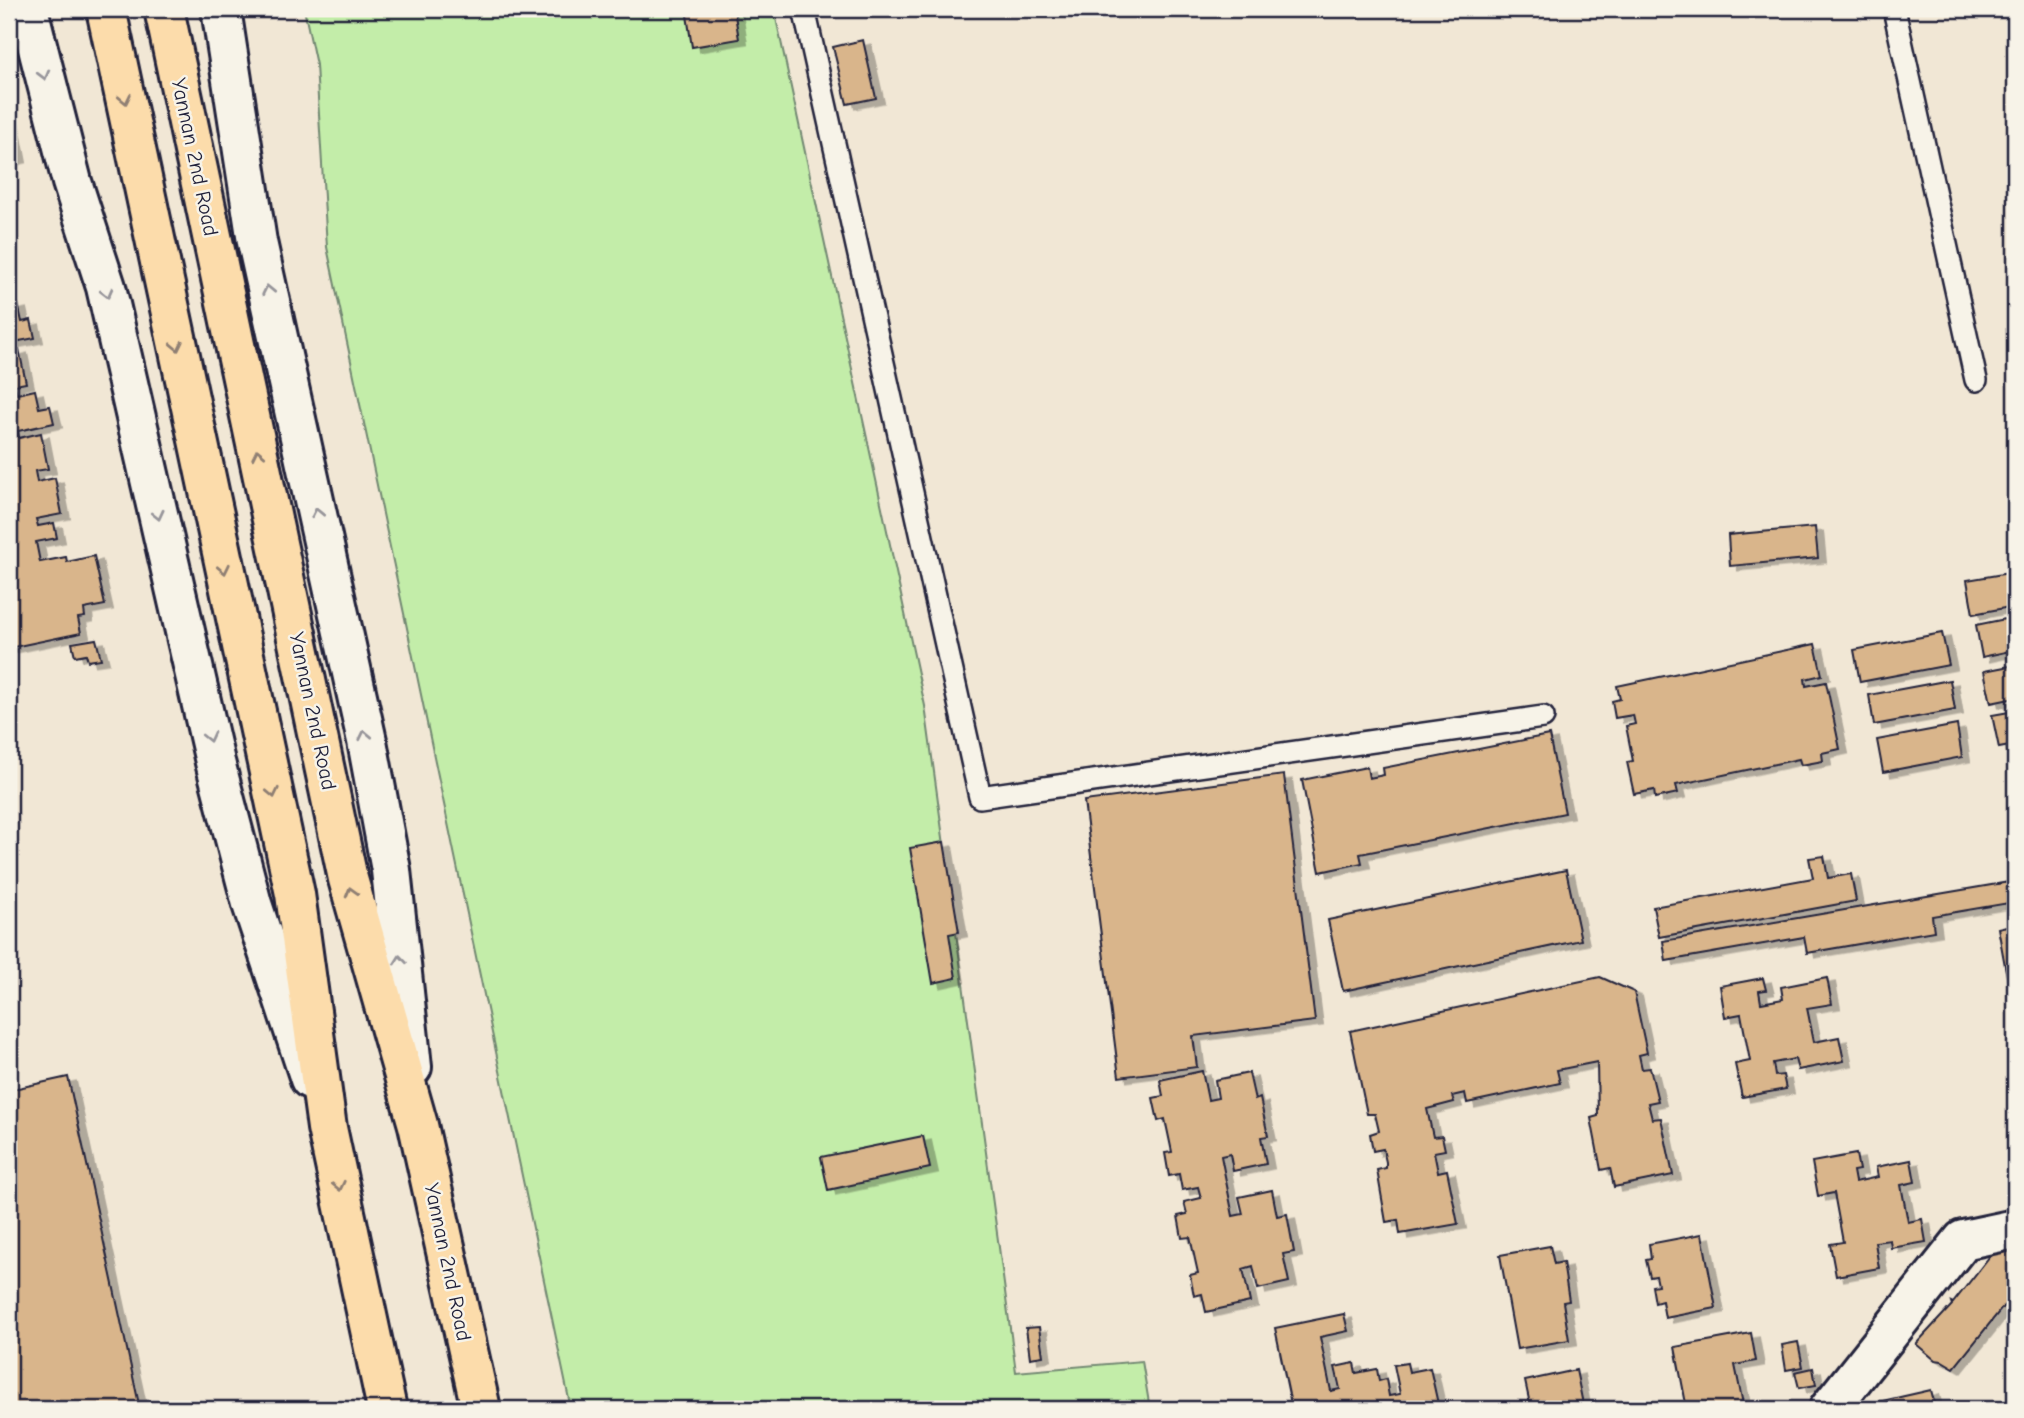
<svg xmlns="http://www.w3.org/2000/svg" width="2024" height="1418" viewBox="0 0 2024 1418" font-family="'Comic Neue',sans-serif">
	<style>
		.green { fill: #c3eda9; stroke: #728872; stroke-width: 2 }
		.building { fill: #d9b58b; stroke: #22223b; stroke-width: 2; filter: url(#shadow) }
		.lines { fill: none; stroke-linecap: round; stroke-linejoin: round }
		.lane-casing { stroke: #22223b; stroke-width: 26 }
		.street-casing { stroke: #22223b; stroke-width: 44 }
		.secondary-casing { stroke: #22223b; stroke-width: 44 }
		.primary-casing { stroke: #22223b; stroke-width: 44 }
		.lane { stroke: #f7f3e8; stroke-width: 21 }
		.street { stroke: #f7f3e8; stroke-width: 38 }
		.secondary { stroke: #f7f3e8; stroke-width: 38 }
		.primary { stroke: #fcdcab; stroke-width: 38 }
		.oneway { stroke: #97959a }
		.oneway2 { stroke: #8f7f73 }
		.labels { text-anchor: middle; stroke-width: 5; stroke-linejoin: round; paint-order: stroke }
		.street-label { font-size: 21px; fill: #22223b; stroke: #f7f3e8 }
	</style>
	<defs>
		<filter id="shadow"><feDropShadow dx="8" dy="4.5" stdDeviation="0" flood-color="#0004"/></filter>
	</defs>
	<rect width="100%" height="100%" fill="#f1e7d5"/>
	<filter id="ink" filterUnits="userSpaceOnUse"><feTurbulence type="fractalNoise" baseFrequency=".0143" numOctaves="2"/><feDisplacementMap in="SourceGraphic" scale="14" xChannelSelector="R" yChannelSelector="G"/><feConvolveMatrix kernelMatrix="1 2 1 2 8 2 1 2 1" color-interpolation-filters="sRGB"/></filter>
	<g filter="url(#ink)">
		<path class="green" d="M304 9H774L925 706 1016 1372 1142 1361 1150 1409H571L327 247 316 65Z"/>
		<g class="building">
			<path d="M686 9H734L739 39 692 47Z"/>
			<path d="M863 40 876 98 847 104 833 47Z"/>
			<path d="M10 116 18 158 9 160V117Z"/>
			<path d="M18 304 22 322 31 320 35 338 9 343V306Z"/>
			<path d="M19 349 26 383 15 385 17 394 35 390 39 408 50 406 54 423 18 431 19 438 41 433 48 469 35 471 37 482 55 478 62 514 36 519 38 526 54 523 57 538 36 542 40 562 66 557 67 562 94 556 105 605 84 609 85 617 78 618 81 633 9 648V352Z"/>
			<path d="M1815 527 1818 558 1730 566 1728 535Z"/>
			<path d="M2015 572V606L1973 614 1967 580Z"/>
			<path d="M2015 617V650L1982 657 1976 625Z"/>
			<path d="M1942 633 1949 665 1860 682 1854 650Z"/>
			<path d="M96 639 101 659 88 661 86 654 75 656 72 643Z"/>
			<path d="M1815 644 1822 675 1805 679 1806 686 1826 682 1840 749 1822 753 1823 761 1801 765 1799 759 1676 785 1678 793 1655 798 1654 790 1634 794 1627 762 1633 761 1626 726 1635 724 1633 715 1615 718 1612 701 1620 699 1617 686Z"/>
			<path d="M2015 665V698L1991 703 1984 671Z"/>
			<path d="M1950 680 1955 710 1874 725 1869 695Z"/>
			<path d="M2015 711V745L1999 748 1992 715Z"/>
			<path d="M1957 725 1962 757 1883 772 1877 740Z"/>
			<path d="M1549 735 1565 813 1360 854 1362 863 1320 872 1302 780 1367 767 1369 778 1384 775 1383 768Z"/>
			<path d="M1284 775 1315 1021 1193 1036 1197 1067 1119 1077 1084 801Z"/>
			<path d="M944 842 959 932 949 934 956 978 933 983 910 848Z"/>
			<path d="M1824 856 1828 878 1851 874 1856 901 1659 937 1653 907 1813 878 1809 858Z"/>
			<path d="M1566 870 1581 940 1343 991 1328 920Z"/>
			<path d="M2015 881V902L1932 916 1934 931 1807 953 1804 937 1666 961 1663 941Z"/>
			<path d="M2015 924V981L2008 982 1998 928Z"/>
			<path d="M1600 977 1634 992 1647 1053 1639 1055 1642 1069 1650 1068 1658 1101 1648 1103 1652 1119 1661 1118 1673 1175 1614 1187 1610 1168 1601 1170 1591 1118 1598 1116 1597 1062 1557 1070 1560 1083 1467 1103 1465 1093 1452 1096 1454 1102 1427 1109 1433 1137 1442 1136 1445 1150 1434 1152 1438 1172 1447 1170 1458 1224 1400 1234 1398 1220 1386 1222 1377 1170 1386 1168V1162L1383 1149 1373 1151 1370 1134 1379 1131 1375 1114H1367L1350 1031Z"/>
			<path d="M1763 978 1766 990 1759 991 1761 1003 1783 999 1781 987 1827 978 1832 1004 1807 1008 1814 1042 1839 1037 1844 1061 1798 1070 1795 1059 1773 1063 1775 1076 1783 1075 1786 1089 1742 1097 1735 1064 1750 1061 1741 1014 1725 1017 1720 986Z"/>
			<path d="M1202 1071 1208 1100 1218 1098 1215 1080 1249 1073 1255 1100 1260 1098 1268 1136 1261 1137 1266 1164 1233 1171 1230 1154 1221 1156 1233 1216 1243 1214 1239 1197 1272 1190 1277 1216 1287 1214 1294 1252 1283 1254 1289 1282 1258 1289 1253 1266 1243 1269 1250 1302 1206 1312 1202 1294 1194 1296 1190 1275 1198 1273 1190 1237 1182 1238 1178 1216 1187 1214 1184 1202 1201 1198 1198 1187 1182 1190 1179 1174 1169 1176 1165 1153 1172 1152 1165 1119 1158 1121 1153 1098 1163 1096 1160 1080Z"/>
			<path d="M68 1077 140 1409H9V1090Z"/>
			<path d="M923 1136 930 1168 828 1190 821 1157Z"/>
			<path d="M1856 1154 1859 1170 1853 1171 1855 1182 1878 1177 1876 1167 1911 1160 1915 1182 1901 1185 1908 1222 1922 1219 1926 1242 1891 1248 1890 1240 1875 1242 1879 1268 1836 1276 1830 1244 1843 1242 1834 1193 1818 1196 1812 1162Z"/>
			<path d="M1702 1234 1716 1308 1665 1318 1662 1301 1655 1303 1652 1286 1658 1285 1656 1276 1650 1277 1646 1260 1651 1259 1649 1244Z"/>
			<path d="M2015 1241V1292L1954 1368 1942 1361 1935 1360 1916 1344 1952 1305 1951 1302 1953 1303 1997 1247Z"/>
			<path d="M1550 1246 1554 1264 1563 1262 1569 1301 1563 1302 1569 1340 1517 1349 1500 1255Z"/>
			<path d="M1344 1314 1348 1331 1320 1337 1331 1391 1340 1389 1335 1367 1354 1363 1356 1373 1377 1369 1379 1381 1386 1379 1389 1396 1400 1394 1394 1365 1407 1363 1409 1372 1430 1368 1438 1404 1416 1409H1292L1275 1328Z"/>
			<path d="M1039 1327 1043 1356 1030 1358 1026 1328Z"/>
			<path d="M1751 1333 1756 1361 1735 1365 1744 1409H1687L1675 1347Z"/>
			<path d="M1798 1342 1803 1367 1786 1370 1782 1345Z"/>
			<path d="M1813 1368 1816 1385 1799 1388 1795 1372Z"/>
			<path d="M1576 1370 1584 1409H1531L1525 1381Z"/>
			<path d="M1931 1390 1936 1409H1880L1878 1402Z"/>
		</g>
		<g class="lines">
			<defs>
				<g id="lane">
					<path d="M804 9 980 797 1543 717"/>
					<path d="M1894 9 1976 380"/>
				</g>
				<path id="street" d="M1829 1409 1963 1240 2015 1229"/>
				<g id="secondary">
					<path d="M28 9 72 182 106 287 215 762 252 904 310 1079"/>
					<path d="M221 9 257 242 367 741 391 870 412 1067"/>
				</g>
				<g id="primary">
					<path d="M106 9 295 894 327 1128 387 1409"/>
					<path d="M164 9 348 879 418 1125 481 1409"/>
				</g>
			</defs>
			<use href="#lane" class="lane-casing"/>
			<use href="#street" class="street-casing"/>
			<use href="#secondary" class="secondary-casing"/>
			<use href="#primary" class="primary-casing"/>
			<use href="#lane" class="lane"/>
			<use href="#street" class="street"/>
			<use href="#secondary" class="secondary"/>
			<use href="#primary" class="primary"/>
		</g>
		<defs><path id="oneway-chevron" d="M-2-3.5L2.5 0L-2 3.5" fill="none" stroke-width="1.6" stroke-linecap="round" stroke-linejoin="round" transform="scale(1.75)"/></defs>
		<g class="oneway">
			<use href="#oneway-chevron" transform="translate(44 75) rotate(75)"/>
			<use href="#oneway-chevron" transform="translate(268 290) rotate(-102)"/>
			<use href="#oneway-chevron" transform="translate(107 293) rotate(76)"/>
			<use href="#oneway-chevron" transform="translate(317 513) rotate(-102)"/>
			<use href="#oneway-chevron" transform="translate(158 515) rotate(77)"/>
			<use href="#oneway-chevron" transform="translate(365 735) rotate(-102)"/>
			<use href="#oneway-chevron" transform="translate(209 737) rotate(77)"/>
			<use href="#oneway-chevron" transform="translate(400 960) rotate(-96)"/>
		</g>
		<g class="oneway2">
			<use href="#oneway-chevron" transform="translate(125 99) rotate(78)"/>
			<use href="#oneway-chevron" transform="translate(177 346) rotate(78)"/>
			<use href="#oneway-chevron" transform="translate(258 454) rotate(-102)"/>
			<use href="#oneway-chevron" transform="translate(224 569) rotate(78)"/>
			<use href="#oneway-chevron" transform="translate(273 793) rotate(78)"/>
			<use href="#oneway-chevron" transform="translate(351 892) rotate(-106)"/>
			<use href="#oneway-chevron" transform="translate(339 1186) rotate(78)"/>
		</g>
	</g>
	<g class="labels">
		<g class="street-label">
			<text transform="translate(195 157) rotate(78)" y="7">Yannan 2nd Road</text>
			<text transform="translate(313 711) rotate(78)" y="7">Yannan 2nd Road</text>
			<text transform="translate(448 1262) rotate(78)" y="7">Yannan 2nd Road</text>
		</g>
	</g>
	<rect width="2024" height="1418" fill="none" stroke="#f7f3e8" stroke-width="35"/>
	<rect x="18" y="18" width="1989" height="1383" fill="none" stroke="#22223b" stroke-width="2.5" filter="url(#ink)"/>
</svg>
